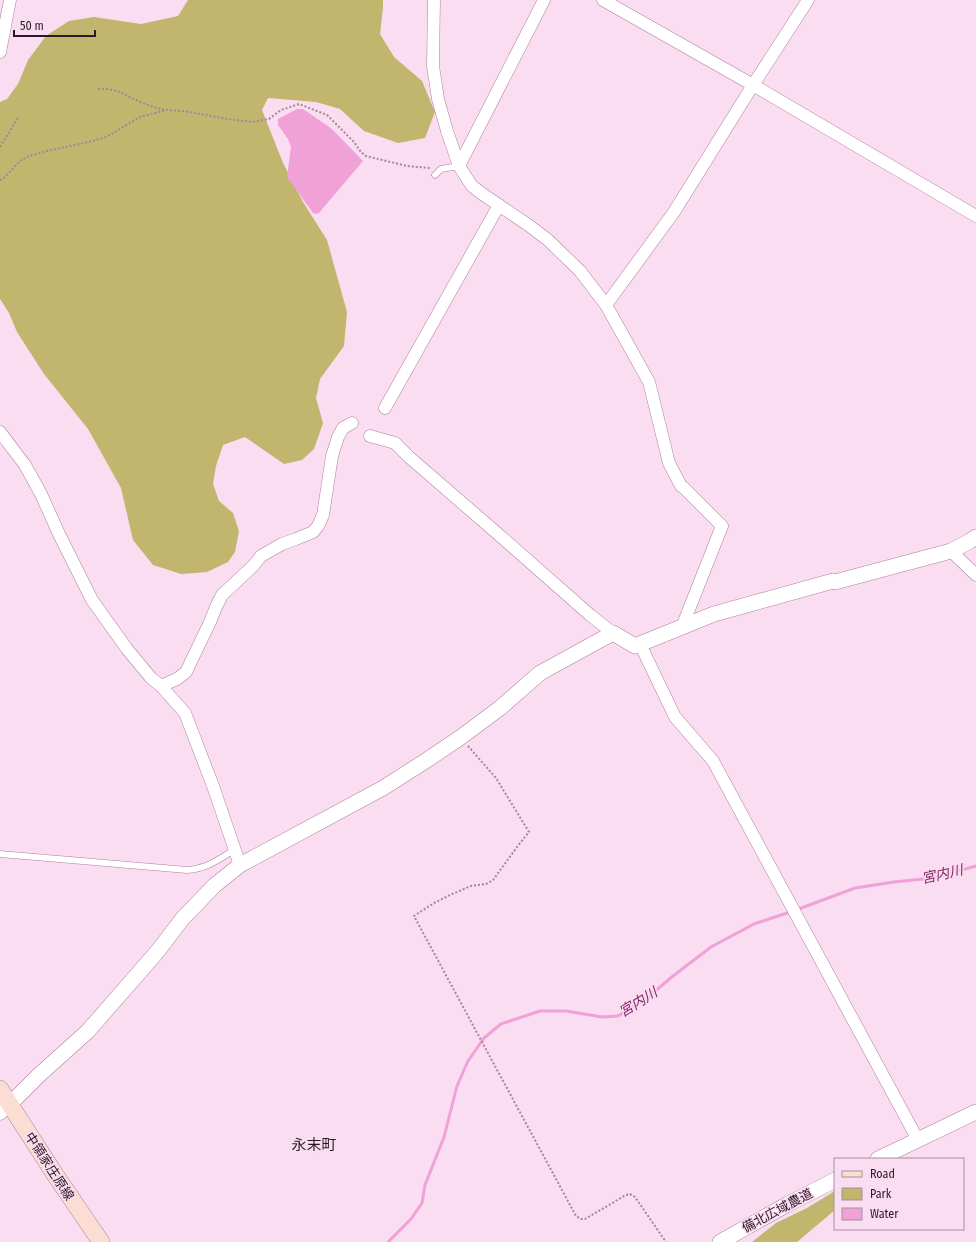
<svg xmlns="http://www.w3.org/2000/svg" width="976" height="1242" viewBox="0 0 976 1242" font-family="'Fira Sans Condensed','Noto Sans JP',sans-serif">
	<style>
		.green { fill: #c2b56d }
		.water { fill: #f0a1d7 }
		.lines { fill: none; stroke-linecap: round; stroke-linejoin: round }
		.stream { stroke: #f0a1d7; stroke-width: 3 }
		.service-casing { stroke: #ac819d; stroke-width: 7 }
		.minor-casing { stroke: #ac819d; stroke-width: 13 }
		.tertiary-casing { stroke: #ac819d; stroke-width: 16 }
		.secondary-casing { stroke: #ac819d; stroke-width: 18 }
		.path { stroke: #a08898; stroke-width: 2; stroke-dasharray: 2 2; stroke-linecap: butt }
		.service { stroke: #fff; stroke-width: 6 }
		.minor { stroke: #fff; stroke-width: 12 }
		.tertiary { stroke: #fff; stroke-width: 15 }
		.secondary { stroke: #fcddd3; stroke-width: 17 }
		.labels { text-anchor: middle; stroke-width: 3; stroke-linejoin: round; paint-order: stroke }
		.street-label { font-size: 13px; fill: #2a1a25; stroke: #faddf0 }
		.water-label { font-size: 14px; font-style: italic; fill: #7e2468; stroke: #faddf0 }
		.quarter-label { font-size: 15px; fill: #2a1a25; stroke: #faddf0 }
	</style>
	<rect width="100%" height="100%" fill="#faddf0"/>
	<g class="green">
		<path d="M188 0H383V8L380 34 394 57 422 81 435 112 425 138 398 143 364 131 340 109 316 102 268 98 262 110 283 163 303 202 327 240 347 312 344 346 320 379 316 398 323 423 314 449 302 460 284 464 245 437 223 445 216 466 213 484 219 501 233 513 239 531 235 552 228 562 207 572 181 574 153 565 133 540 121 488 88 429 44 374 17 332 9 313 0 299V102L7 99 18 84 28 60 46 36 69 21 94 17 141 24 178 16Z"/>
		<path d="M835 1191V1210L797 1242H752L776 1223 807 1208Z"/>
	</g>
	<path class="water" d="M297 109H303L332 129 363 161 318 214 313 213 287 177 291 147 288 139 278 125V119Z"/>
	<g class="lines">
		<g class="stream">
			<path d="M796 910 855 888 894 882 933 878 976 866"/>
			<path d="M388 1242 411 1219 422 1203 425 1185 444 1137 457 1086 468 1061 484 1038 501 1024 540 1011H566L602 1017 618 1016 646 999 673 976 711 947 754 924 790 912"/>
		</g>
		<defs>
			<g id="service">
				<path d="M435 175 441 169 459 166"/>
				<path d="M0 854 187 870C206 869 218 860 234 850"/>
			</g>
			<g id="minor">
				<path d="M434 0 433 66 438 99 447 131 459 166 472 186 481 193 531 227 548 240 580 271 606 305 649 382 669 463 681 486 683 487 722 526 682 627"/>
				<path d="M603 0 753 85 976 216"/>
				<path d="M0 52 10 0"/>
				<path d="M459 166 544 0"/>
				<path d="M606 305 674 212 753 85 808 0"/>
				<path d="M385 408 499 205"/>
				<path d="M0 432 25 465 41 494 59 534 92 600 127 649 151 678 161 686 185 713 213 786 240 865"/>
				<path d="M370 436 395 443 409 457 498 534 590 615 613 633"/>
				<path d="M951 551 976 575"/>
				<path d="M640 644 675 717 713 761 918 1140"/>
				<path d="M161 686 177 679 186 672 210 622 216 607 222 595 253 566 261 556 282 544 296 539 313 532 318 526 323 515 332 456 338 437 343 428 352 423"/>
				<path d="M0 1114 10 1104"/>
			</g>
			<g id="tertiary">
				<path d="M10 1104 38 1076 88 1031 157 952 183 918 215 885 240 865 383 788 427 760 461 737 500 708 540 673 613 633 635 646 714 614 833 581 835 582 951 551 970 541 976 537"/>
				<path d="M878 1159 976 1112"/>
				<path d="M720 1242 788 1204 835 1180"/>
			</g>
			<path id="secondary" d="M0 1089 54 1173 101 1242"/>
		</defs>
		<use href="#service" class="service-casing"/>
		<use href="#minor" class="minor-casing"/>
		<use href="#tertiary" class="tertiary-casing"/>
		<use href="#secondary" class="secondary-casing"/>
		<g class="path">
			<path d="M98 89C119 88 125 96 143 103 150 106 157 108 164 110"/>
			<path d="M0 147 19 116"/>
			<path d="M0 180 3 179 21 160 29 156 47 151 93 141 108 136 140 117 166 110 184 111 228 119 252 122 269 119 281 110 299 104 327 115 354 142 361 152 366 156 407 166 430 168"/>
			<path d="M468 746 496 778 529 832 520 843 493 880 486 884 471 886 452 894 434 903 414 916 576 1216 581 1219H585L626 1195 630 1194 635 1197 666 1242"/>
		</g>
		<use href="#service" class="service"/>
		<use href="#minor" class="minor"/>
		<use href="#tertiary" class="tertiary"/>
		<use href="#secondary" class="secondary"/>
	</g>
	<g class="labels">
		<g class="street-label">
			<text transform="translate(50 1166) rotate(57)" y="5">中領家庄原線</text>
			<text transform="translate(777 1210) rotate(-28)" y="5">備北広域農道</text>
		</g>
		<g class="water-label">
			<text transform="translate(942 874) rotate(-13)" y="5">宮内川</text>
			<text transform="translate(638 1002) rotate(-32)" y="5">宮内川</text>
		</g>
		<g class="quarter-label">
			<text x="314" y="1150">永末町</text>
		</g>
	</g>
	<rect x="834" y="1158" width="130" height="72" fill="#faddf0" stroke="#a78f9f"/>
	<rect x="842" y="1171" width="20" height="6" fill="#fcddd3" stroke="#a78f9f"/>
	<text x="870" y="1178" font-size="12" fill="#2a1a25">Road</text>
	<rect x="842" y="1188" width="20" height="12" fill="#c2b56d" stroke="#a78f9f"/>
	<text x="870" y="1198" font-size="12" fill="#2a1a25">Park</text>
	<rect x="842" y="1208" width="20" height="12" fill="#f0a1d7" stroke="#a78f9f"/>
	<text x="870" y="1218" font-size="12" fill="#2a1a25">Water</text>
	<path d="M14 30v6h81v-6" fill="none" stroke="#2a1a25" stroke-width="2"/>
	<text x="20" y="30" font-size="12" fill="#2a1a25" stroke="#faddf0" stroke-width="3" paint-order="stroke">50 m</text>
</svg>
